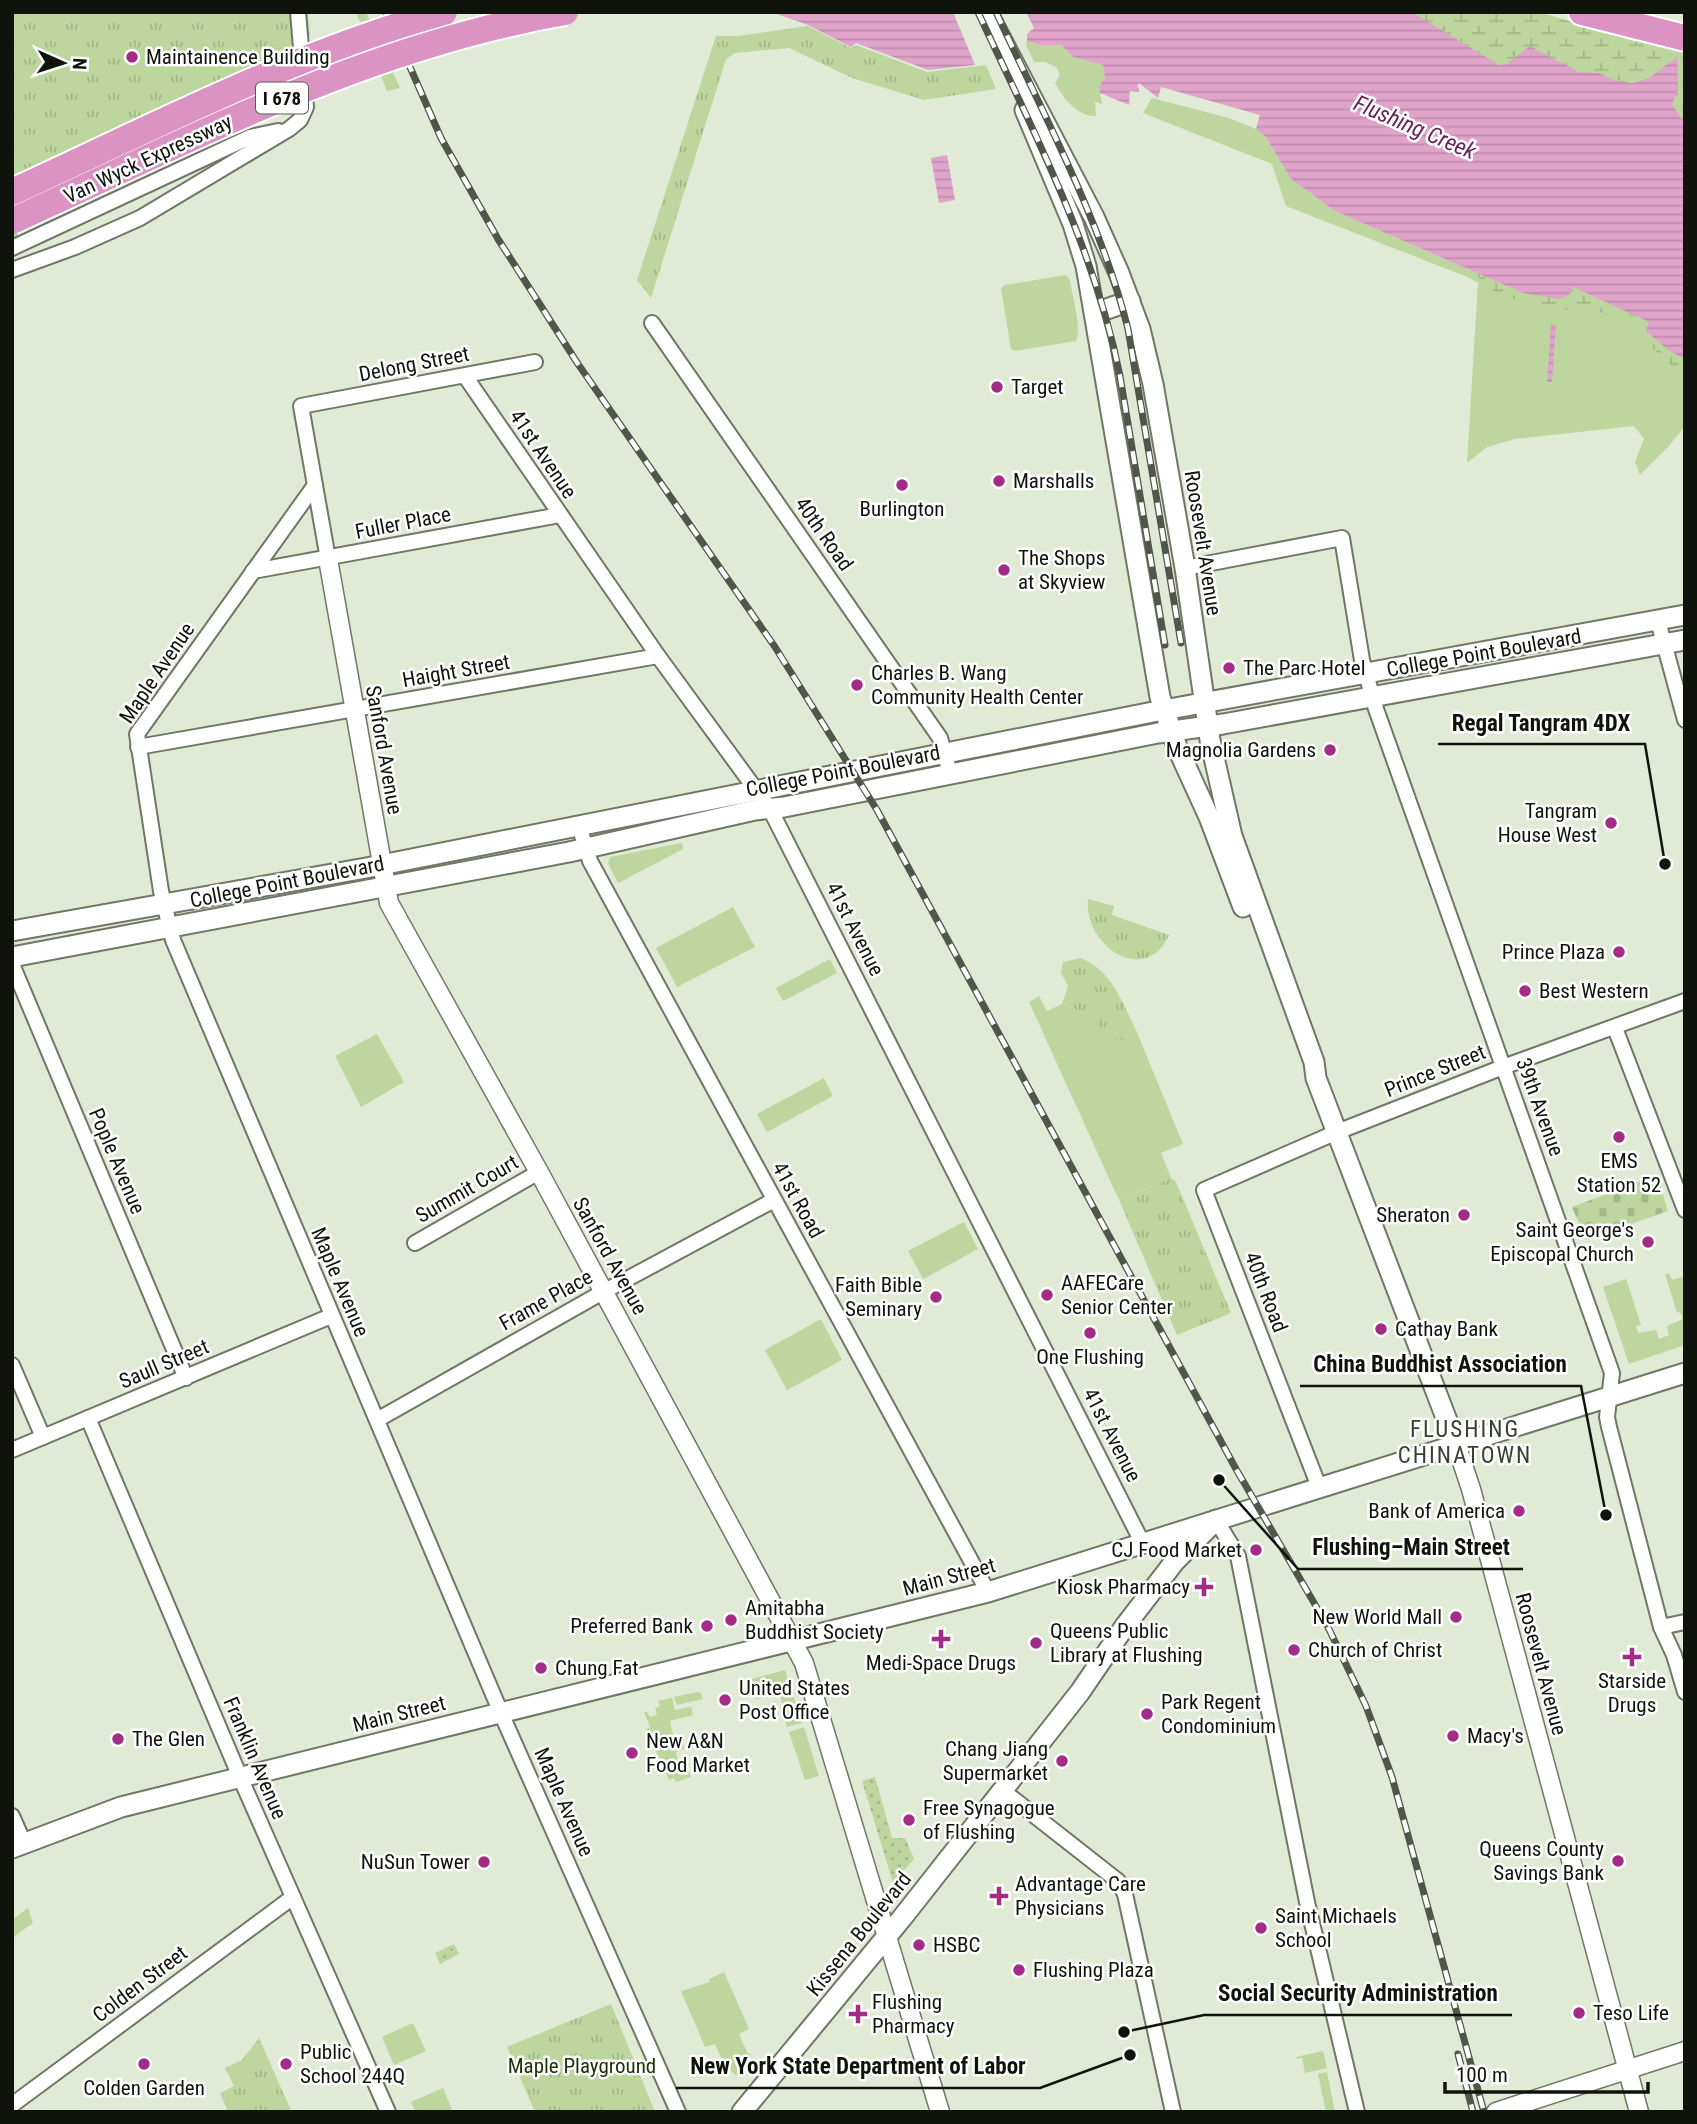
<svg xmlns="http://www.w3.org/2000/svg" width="1697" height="2124" viewBox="0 0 1697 2124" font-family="'Roboto Condensed',sans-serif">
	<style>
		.grass { fill: #bcd69e }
		.wetland { fill: url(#wetland-marsh) }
		.cemetery { fill: url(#cemetery-stones) }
		.park { fill: url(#park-tufts) }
		.garden { fill: url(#garden-dots) }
		.water { fill: url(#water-rules) }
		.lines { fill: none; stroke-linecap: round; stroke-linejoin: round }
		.minor-casing { stroke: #6f7866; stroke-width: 18 }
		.tertiary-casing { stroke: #6f7866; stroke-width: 21 }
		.secondary-casing { stroke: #6f7866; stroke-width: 23 }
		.motorway-casing { stroke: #fff; stroke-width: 30 }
		.minor { stroke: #fff; stroke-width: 14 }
		.tertiary { stroke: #fff; stroke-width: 18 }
		.secondary { stroke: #fff; stroke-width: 19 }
		.motorway { stroke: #da93c3; stroke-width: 26 }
		.rail-casing { stroke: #50564a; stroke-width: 7 }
		.rail { stroke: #fff; stroke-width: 4.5; stroke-dasharray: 13; stroke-linecap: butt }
		.motorway-bridge-casing { stroke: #fff; stroke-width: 30; stroke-linecap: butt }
		.motorway-bridge { stroke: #da93c3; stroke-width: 26 }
		.poi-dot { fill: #a32d86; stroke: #fff; stroke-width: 2.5 }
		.labels { text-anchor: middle; stroke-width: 5; stroke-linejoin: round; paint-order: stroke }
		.shield { fill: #fff; stroke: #585a55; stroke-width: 2 }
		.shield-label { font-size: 19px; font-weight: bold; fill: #10130c }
		.poi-label { font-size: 21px; fill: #10130c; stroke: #fff; text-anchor: start }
		.street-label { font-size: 21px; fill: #10130c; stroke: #fff }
		.park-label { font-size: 21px; fill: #213205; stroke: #fff }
		.water-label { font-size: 23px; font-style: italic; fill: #692457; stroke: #fff }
		.neighbourhood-label { font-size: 23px; letter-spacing: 2px; fill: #38402f; stroke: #fff }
		.leader { fill: none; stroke: #10130c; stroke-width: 2.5 }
		.callout-dot { fill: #10130c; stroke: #fff; stroke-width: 2.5 }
		.callout-label { font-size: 23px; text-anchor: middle; font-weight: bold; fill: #10130c; stroke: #fff; stroke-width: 5; stroke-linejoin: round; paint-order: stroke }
	</style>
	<defs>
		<pattern id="wetland-marsh" width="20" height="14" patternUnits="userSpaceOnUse" patternTransform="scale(1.75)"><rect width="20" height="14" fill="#bcd69e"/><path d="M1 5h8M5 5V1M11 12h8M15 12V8" fill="none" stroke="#a1b787"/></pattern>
		<pattern id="cemetery-stones" width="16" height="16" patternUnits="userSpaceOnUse" patternTransform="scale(1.75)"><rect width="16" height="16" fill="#bcd69e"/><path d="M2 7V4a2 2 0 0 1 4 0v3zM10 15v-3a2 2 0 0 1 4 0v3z" fill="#a1b787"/></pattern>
		<pattern id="park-tufts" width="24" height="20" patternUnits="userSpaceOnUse" patternTransform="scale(1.75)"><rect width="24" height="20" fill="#bcd69e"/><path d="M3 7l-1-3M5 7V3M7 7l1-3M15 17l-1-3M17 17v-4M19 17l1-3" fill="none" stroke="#a1b787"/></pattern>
		<pattern id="garden-dots" width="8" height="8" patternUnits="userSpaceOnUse" patternTransform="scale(1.75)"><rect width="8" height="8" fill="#bcd69e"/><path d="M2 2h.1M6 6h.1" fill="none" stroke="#a1b787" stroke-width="1.8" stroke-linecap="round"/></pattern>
		<pattern id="water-rules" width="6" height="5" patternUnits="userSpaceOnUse" patternTransform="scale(1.75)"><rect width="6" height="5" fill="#e0a4cb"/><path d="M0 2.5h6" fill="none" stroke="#bf8cad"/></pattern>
	</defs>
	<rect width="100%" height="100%" fill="#e0ead5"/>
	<g class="grass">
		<path d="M356 12H366L400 88 387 91Z"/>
		<path d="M1027 41 1040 45H1061L1073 57 1103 65 1105 78 1099 86 1102 104 1095 102 1096 116C1078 117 1063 98 1055 83L1060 75 1056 67 1045 62H1034L1026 45Z"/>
		<path d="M1152 98 1229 118 1256 129 1265 136 1291 179 1335 211 1523 293 1573 287 1650 322 1668 350 1685 359V426L1668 447 1640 475 1635 462 1644 439 1634 426 1515 439 1487 447 1467 463 1478 283 1470 278 1286 206 1272 164 1143 113Z"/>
		<path d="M1066 275 1069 278C1072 294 1082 328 1076 341L1015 351 1011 349 1001 288 1005 285Z"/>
		<path d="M682 843 683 849 618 883 608 863 610 857Z"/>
		<path d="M733 907 755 947 677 987 656 948Z"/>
		<path d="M830 959 837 973 783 1001 776 988Z"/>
		<path d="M1039 996 1047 1011 1062 1004 1084 1013 1091 1010 1113 1036 1126 1038 1133 1023 1183 1144 1161 1153 1171 1178 1119 1200 1029 1002Z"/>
		<path d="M377 1034 404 1082 361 1107 335 1056Z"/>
		<path d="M824 1078 833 1096 767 1132 757 1114Z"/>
		<path d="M964 1222 978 1249 923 1279 908 1251Z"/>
		<path d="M1669 1273 1672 1280 1685 1276V1345L1629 1364 1603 1287 1626 1279 1641 1325 1636 1326 1638 1333 1656 1330 1659 1339 1669 1335 1667 1326 1683 1319 1680 1312 1677 1313 1665 1274Z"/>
		<path d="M821 1319 842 1360 787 1390 765 1350Z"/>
		<path d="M785 1670 802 1723 787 1727 780 1694 756 1699 754 1692 743 1694 739 1689 740 1682Z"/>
		<path d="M698 1692 701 1693 703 1699 677 1705 674 1697Z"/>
		<path d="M672 1698 675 1710 705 1704 691 1707 693 1715 670 1721 675 1744 683 1743 684 1749 676 1752 679 1766 687 1765 691 1777 676 1782 674 1778 669 1780 646 1729 650 1727 644 1712H647L650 1717 657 1715 655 1708 660 1706 658 1701Z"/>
		<path d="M804 1727 819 1776 805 1780 789 1732Z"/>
		<path d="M28 1908 33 1923 12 1938V1920Z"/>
		<path d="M724 1972 749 2029 739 2034 747 2052 751 2055 737 2076 725 2066 715 2044 705 2047 681 1991 710 1982 709 1979Z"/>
		<path d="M413 2023 426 2051 394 2065 382 2037Z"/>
		<path d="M1323 2051 1327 2068 1305 2073 1302 2058 1297 2059 1296 2057Z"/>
		<path d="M1327 2072 1335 2112H1326L1318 2074Z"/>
		<path d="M443 2088 453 2112H415L411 2102Z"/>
	</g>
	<g class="wetland">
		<path d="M1359 12H1540L1630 40 1685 50V131L1518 77Z"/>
		<path d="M1473 271 1523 293 1573 287 1650 322 1646 332 1668 350 1685 359V375L1669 364 1623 319 1592 310H1563L1505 297 1487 287Z"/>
	</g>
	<path class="cemetery" d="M1657 1175 1668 1211 1586 1240 1572 1207Z"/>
	<g class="park">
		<path d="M12 12H308L310 35 243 130 142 183 12 241Z"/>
		<path d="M808 26 851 48 856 45 927 72 986 65 996 89 924 100 852 78 789 48 735 53 726 59 651 298 637 280 716 36H738Z"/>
		<path d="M1088 899 1114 906 1112 915 1169 935C1145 988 1083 945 1088 899Z"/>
		<path d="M1081 958C1112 973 1118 994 1133 1023L1126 1038 1118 1041 1113 1036 1104 1040 1091 1010 1084 1013 1062 1004 1068 986 1061 973 1063 962Z"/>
		<path d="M1171 1178 1176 1182 1231 1313 1177 1335 1119 1200Z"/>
		<path d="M611 2004 655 2112H535L507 2047Z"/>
		<path d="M259 2038 289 2106 292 2112H228L220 2093 234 2086 225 2068 242 2060Z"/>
	</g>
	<g class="garden">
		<path d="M875 1777 892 1838H905L914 1859 893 1883 862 1781Z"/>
		<path d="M454 1944 459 1954 440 1964 435 1953Z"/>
	</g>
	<g class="water">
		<path d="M771 12H953L975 65 928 70 856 43 851 47 808 25Z"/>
		<path d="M1026 12H1412L1499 65 1507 64 1530 46 1579 72 1599 73 1616 81 1633 83 1649 78 1677 57 1678 90 1672 104 1681 118 1685 119V359L1668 350 1646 331 1649 322 1573 287 1569 295 1559 299 1523 293 1335 211 1291 179 1265 136 1256 129 1260 115 1161 87 1158 98 1139 83 1137 87 1139 88V92L1130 91 1129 105 1100 93 1099 86 1105 78 1103 65 1073 57 1061 45H1040L1027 41V34L1034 28Z"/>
		<path d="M947 155 955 200 939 203 931 158Z"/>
		<path d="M1551 324 1556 325 1552 382H1547Z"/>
	</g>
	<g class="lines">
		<defs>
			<g id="minor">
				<path d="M12 248 250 137 278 131"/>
				<path d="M12 270 75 247 140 218 289 129 300 120 306 107 298 12"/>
				<path d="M652 323 940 738 950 773"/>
				<path d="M465 376 658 656 770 809 1142 1542"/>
				<path d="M315 485 137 734 161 891 173 940 501 1713 678 2112"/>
				<path d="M328 559 301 406 535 362"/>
				<path d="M1185 568 1342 538 1362 660 1376 709 1612 1373 1607 1417 1609 1427 1661 1627 1674 1655 1685 1692"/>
				<path d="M253 571 560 515"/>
				<path d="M1658 621 1685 720"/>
				<path d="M138 747 658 656"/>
				<path d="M579 826 590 861 988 1592"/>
				<path d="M12 959 14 969 186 1378"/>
				<path d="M1615 1028 1685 1210"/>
				<path d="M415 1243 539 1172"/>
				<path d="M12 1365 43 1437"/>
				<path d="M88 1418 240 1777 388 2112"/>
				<path d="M377 1420 603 1292 774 1200"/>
				<path d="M12 1450 331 1316"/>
				<path d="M1319 1487 1204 1190 1337 1132 1503 1067 1685 1001"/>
				<path d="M1216 1520 1238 1556 1307 1902 1357 2112"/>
				<path d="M1661 1627 1685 1622"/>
				<path d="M1002 1790 1118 1881 1125 1894 1173 2112"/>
				<path d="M12 1816 24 1843"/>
				<path d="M12 2105 293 1897"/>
			</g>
			<g id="tertiary">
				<path d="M328 559 389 903 539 1172 804 1663 940 2112"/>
				<path d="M1456 1444 1471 1489 1639 2112"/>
				<path d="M1496 2112 1685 2051"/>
			</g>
			<g id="secondary">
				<path d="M987 12 1094 217 1119 273 1140 329 1153 384 1185 568 1210 740 1232 836 1314 1062 1316 1078 1456 1444"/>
				<path d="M1025 110 1073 224 1086 266 1160 697 1177 747 1209 817 1243 907"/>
				<path d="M1095 313 1130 301"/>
				<path d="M12 931 366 868 1153 712 1685 615"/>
				<path d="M12 957 569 852 755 810 784 807 1158 733 1223 724 1685 640"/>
				<path d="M12 1848 121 1807 988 1592 1685 1373"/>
				<path d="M742 2112 902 1918 1080 1692 1125 1626 1175 1561 1216 1520"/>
			</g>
			<path id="motorway" d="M1582 12 1685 38"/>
		</defs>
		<use href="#minor" class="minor-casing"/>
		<use href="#tertiary" class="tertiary-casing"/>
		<use href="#secondary" class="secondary-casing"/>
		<use href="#motorway" class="motorway-casing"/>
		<use href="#minor" class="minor"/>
		<use href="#tertiary" class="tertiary"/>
		<use href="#secondary" class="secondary"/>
		<use href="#motorway" class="motorway"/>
		<defs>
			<g id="rail">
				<path d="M386 12 441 138 498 239 578 364 775 647 877 810 1236 1469 1327 1625 1366 1706 1392 1777 1484 2112"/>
				<path d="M978 12C1033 131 1094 246 1120 376L1165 645"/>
				<path d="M996 12C1044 116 1100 218 1128 329L1181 643"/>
				<path d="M1458 2054 1473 2112"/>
			</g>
		</defs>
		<use href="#rail" class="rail-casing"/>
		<use href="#rail" class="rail"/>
		<defs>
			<g id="motorway-bridge">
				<path d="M12 192C154 127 293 54 444 12"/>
				<path d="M12 221C191 139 368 46 565 12"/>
			</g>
		</defs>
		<use href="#motorway-bridge" class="motorway-bridge-casing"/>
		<use href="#motorway-bridge" class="motorway-bridge"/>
	</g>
	<g class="poi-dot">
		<circle cx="132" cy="57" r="7"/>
		<circle cx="997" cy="387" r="7"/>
		<circle cx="999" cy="481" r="7"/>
		<circle cx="902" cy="485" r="7"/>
		<circle cx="1004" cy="570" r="7"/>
		<circle cx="1229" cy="668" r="7"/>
		<circle cx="857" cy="685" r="7"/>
		<circle cx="1330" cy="750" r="7"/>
		<circle cx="1611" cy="823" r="7"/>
		<circle cx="1619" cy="952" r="7"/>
		<circle cx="1525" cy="991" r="7"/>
		<circle cx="1619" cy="1137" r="7"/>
		<circle cx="1464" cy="1215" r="7"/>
		<circle cx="1648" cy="1242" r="7"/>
		<circle cx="1047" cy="1295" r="7"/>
		<circle cx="936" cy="1297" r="7"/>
		<circle cx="1381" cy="1329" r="7"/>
		<circle cx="1090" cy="1333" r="7"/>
		<circle cx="1519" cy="1511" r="7"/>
		<circle cx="1256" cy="1550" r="7"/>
		<path d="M1200.5 1576.5h7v7h7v7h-7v7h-7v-7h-7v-7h7z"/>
		<circle cx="1456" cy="1617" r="7"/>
		<circle cx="731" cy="1620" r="7"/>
		<circle cx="707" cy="1626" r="7"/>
		<path d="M937.5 1628.5h7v7h7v7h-7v7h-7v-7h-7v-7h7z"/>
		<circle cx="1036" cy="1643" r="7"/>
		<circle cx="1294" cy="1650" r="7"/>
		<path d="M1628.5 1646.5h7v7h7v7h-7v7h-7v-7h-7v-7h7z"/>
		<circle cx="541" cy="1668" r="7"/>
		<circle cx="725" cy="1700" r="7"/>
		<circle cx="1147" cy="1714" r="7"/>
		<circle cx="1453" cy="1736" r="7"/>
		<circle cx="118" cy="1739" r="7"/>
		<circle cx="632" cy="1753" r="7"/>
		<circle cx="1062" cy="1761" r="7"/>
		<circle cx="909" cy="1820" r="7"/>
		<circle cx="1618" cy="1861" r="7"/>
		<circle cx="484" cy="1862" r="7"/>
		<path d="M995.5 1885.5h7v7h7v7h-7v7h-7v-7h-7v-7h7z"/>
		<circle cx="1261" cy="1928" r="7"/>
		<circle cx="919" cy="1945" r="7"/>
		<circle cx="1019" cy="1970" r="7"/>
		<circle cx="1579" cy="2013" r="7"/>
		<path d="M854.5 2003.5h7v7h7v7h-7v7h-7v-7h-7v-7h7z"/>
		<circle cx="144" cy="2064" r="7"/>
		<circle cx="286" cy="2064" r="7"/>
	</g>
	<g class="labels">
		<rect class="shield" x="256" y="82.5" width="52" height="31" rx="5"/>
		<g class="shield-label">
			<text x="282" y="105">I 678</text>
		</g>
		<g class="poi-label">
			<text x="146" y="64">Maintainence Building</text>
			<text x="1011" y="394">Target</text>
			<text x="1013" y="488">Marshalls</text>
			<text x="902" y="516" text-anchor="middle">Burlington</text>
			<text x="1018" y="565">The Shops<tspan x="1018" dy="24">at Skyview</tspan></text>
			<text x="1243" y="675">The Parc Hotel</text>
			<text x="871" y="680">Charles B. Wang<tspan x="871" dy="24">Community Health Center</tspan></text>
			<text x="1316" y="757" text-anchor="end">Magnolia Gardens</text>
			<text x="1597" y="818" text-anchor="end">Tangram<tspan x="1597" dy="24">House West</tspan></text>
			<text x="1605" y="959" text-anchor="end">Prince Plaza</text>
			<text x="1539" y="998">Best Western</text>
			<text x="1619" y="1168" text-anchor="middle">EMS<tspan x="1619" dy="24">Station 52</tspan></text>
			<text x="1450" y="1222" text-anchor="end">Sheraton</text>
			<text x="1634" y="1237" text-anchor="end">Saint George's<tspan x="1634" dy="24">Episcopal Church</tspan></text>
			<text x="1061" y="1290">AAFECare<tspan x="1061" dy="24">Senior Center</tspan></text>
			<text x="922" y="1292" text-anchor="end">Faith Bible<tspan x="922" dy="24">Seminary</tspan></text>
			<text x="1395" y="1336">Cathay Bank</text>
			<text x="1090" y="1364" text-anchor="middle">One Flushing</text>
			<text x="1505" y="1518" text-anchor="end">Bank of America</text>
			<text x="1242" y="1557" text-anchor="end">CJ Food Market</text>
			<text x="1190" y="1594" text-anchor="end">Kiosk Pharmacy</text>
			<text x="745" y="1615">Amitabha<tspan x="745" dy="24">Buddhist Society</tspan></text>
			<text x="1442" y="1624" text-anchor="end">New World Mall</text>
			<text x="693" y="1633" text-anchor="end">Preferred Bank</text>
			<text x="1050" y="1638">Queens Public<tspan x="1050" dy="24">Library at Flushing</tspan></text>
			<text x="1308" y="1657">Church of Christ</text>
			<text x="941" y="1670" text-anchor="middle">Medi-Space Drugs</text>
			<text x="555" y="1675">Chung Fat</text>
			<text x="1632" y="1688" text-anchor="middle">Starside<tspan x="1632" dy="24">Drugs</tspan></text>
			<text x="739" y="1695">United States<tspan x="739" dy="24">Post Office</tspan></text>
			<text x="1161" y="1709">Park Regent<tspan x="1161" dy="24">Condominium</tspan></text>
			<text x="1467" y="1743">Macy's</text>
			<text x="132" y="1746">The Glen</text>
			<text x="646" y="1748">New A&amp;N<tspan x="646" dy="24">Food Market</tspan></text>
			<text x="1048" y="1756" text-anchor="end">Chang Jiang<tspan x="1048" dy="24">Supermarket</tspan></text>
			<text x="923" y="1815">Free Synagogue<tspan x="923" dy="24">of Flushing</tspan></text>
			<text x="1604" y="1856" text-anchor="end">Queens County<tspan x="1604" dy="24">Savings Bank</tspan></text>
			<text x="470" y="1869" text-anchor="end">NuSun Tower</text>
			<text x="1015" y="1891">Advantage Care<tspan x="1015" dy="24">Physicians</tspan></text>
			<text x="1275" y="1923">Saint Michaels<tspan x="1275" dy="24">School</tspan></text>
			<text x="933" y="1952">HSBC</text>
			<text x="1033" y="1977">Flushing Plaza</text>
			<text x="872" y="2009">Flushing<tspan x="872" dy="24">Pharmacy</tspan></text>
			<text x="1593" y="2020">Teso Life</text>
			<text x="300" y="2059">Public<tspan x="300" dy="24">School 244Q</tspan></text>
			<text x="144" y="2095" text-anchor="middle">Colden Garden</text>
		</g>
		<g class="street-label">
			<text transform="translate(148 159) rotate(-25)" y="7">Van Wyck Expressway</text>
			<text transform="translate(414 364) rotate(-11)" y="7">Delong Street</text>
			<text transform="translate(543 454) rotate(56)" y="7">41st Avenue</text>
			<text transform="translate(403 523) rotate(-11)" y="7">Fuller Place</text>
			<text transform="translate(824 534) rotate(55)" y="7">40th Road</text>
			<text transform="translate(1203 543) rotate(81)" y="7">Roosevelt Avenue</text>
			<text transform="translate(1484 653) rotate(-10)" y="7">College Point Boulevard</text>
			<text transform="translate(456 671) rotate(-10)" y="7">Haight Street</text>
			<text transform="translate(157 673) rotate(-56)" y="7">Maple Avenue</text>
			<text transform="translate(384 750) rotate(80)" y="7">Sanford Avenue</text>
			<text transform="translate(843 771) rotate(-11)" y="7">College Point Boulevard</text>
			<text transform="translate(287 882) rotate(-11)" y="7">College Point Boulevard</text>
			<text transform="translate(855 929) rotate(63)" y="7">41st Avenue</text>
			<text transform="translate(1435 1071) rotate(-22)" y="7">Prince Street</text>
			<text transform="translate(1540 1107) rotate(70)" y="7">39th Avenue</text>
			<text transform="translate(117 1161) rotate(67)" y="7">Pople Avenue</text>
			<text transform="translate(467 1189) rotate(-30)" y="7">Summit Court</text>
			<text transform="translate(798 1200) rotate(61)" y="7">41st Road</text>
			<text transform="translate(610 1256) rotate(61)" y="7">Sanford Avenue</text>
			<text transform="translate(340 1282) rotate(67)" y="7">Maple Avenue</text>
			<text transform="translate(1266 1292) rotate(69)" y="7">40th Road</text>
			<text transform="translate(546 1300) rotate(-29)" y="7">Frame Place</text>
			<text transform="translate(164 1364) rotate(-23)" y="7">Saull Street</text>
			<text transform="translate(1112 1435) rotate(63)" y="7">41st Avenue</text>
			<text transform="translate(949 1577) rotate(-15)" y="7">Main Street</text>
			<text transform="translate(1541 1664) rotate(75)" y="7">Roosevelt Avenue</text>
			<text transform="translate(399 1714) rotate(-14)" y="7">Main Street</text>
			<text transform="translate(255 1758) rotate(67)" y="7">Franklin Avenue</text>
			<text transform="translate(564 1802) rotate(66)" y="7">Maple Avenue</text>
			<text transform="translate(859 1934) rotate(-51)" y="7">Kissena Boulevard</text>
			<text transform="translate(140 1984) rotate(-37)" y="7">Colden Street</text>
		</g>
		<g class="park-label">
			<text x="582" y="2073">Maple Playground</text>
		</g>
		<g class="water-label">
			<text transform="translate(1415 127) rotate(23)" y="8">Flushing Creek</text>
		</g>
		<g class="neighbourhood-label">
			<text x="1465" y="1437">FLUSHING<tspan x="1465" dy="26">CHINATOWN</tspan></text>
		</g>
	</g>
	<path class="leader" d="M1665 864L1645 744H1438M1606 1515L1581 1386H1300M1219 1480L1298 1569H1523M1124 2032L1204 2015H1512M1130 2055L1040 2088H676"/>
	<g class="callout-dot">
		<circle cx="1665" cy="864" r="7"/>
		<circle cx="1606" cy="1515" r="7"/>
		<circle cx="1219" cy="1480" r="7"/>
		<circle cx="1124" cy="2032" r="7"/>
		<circle cx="1130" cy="2055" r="7"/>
	</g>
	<g class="callout-label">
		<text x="1541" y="731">Regal Tangram 4DX</text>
		<text x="1440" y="1372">China Buddhist Association</text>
		<text x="1411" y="1555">Flushing–Main Street</text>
		<text x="1358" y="2001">Social Security Administration</text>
		<text x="858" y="2074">New York State Department of Labor</text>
	</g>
	<rect width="1697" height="2124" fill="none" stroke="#10130c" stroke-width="28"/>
	<g transform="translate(63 63) rotate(93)" stroke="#ffffff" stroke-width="5" paint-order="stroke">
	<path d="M0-5L12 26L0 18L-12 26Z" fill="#10130c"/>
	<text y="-10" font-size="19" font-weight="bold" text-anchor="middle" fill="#10130c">N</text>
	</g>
	<path d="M1445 2082v10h203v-10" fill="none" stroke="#10130c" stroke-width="3.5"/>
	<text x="1456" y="2082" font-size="21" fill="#10130c" stroke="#ffffff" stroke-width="5" paint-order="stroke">100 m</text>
</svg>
